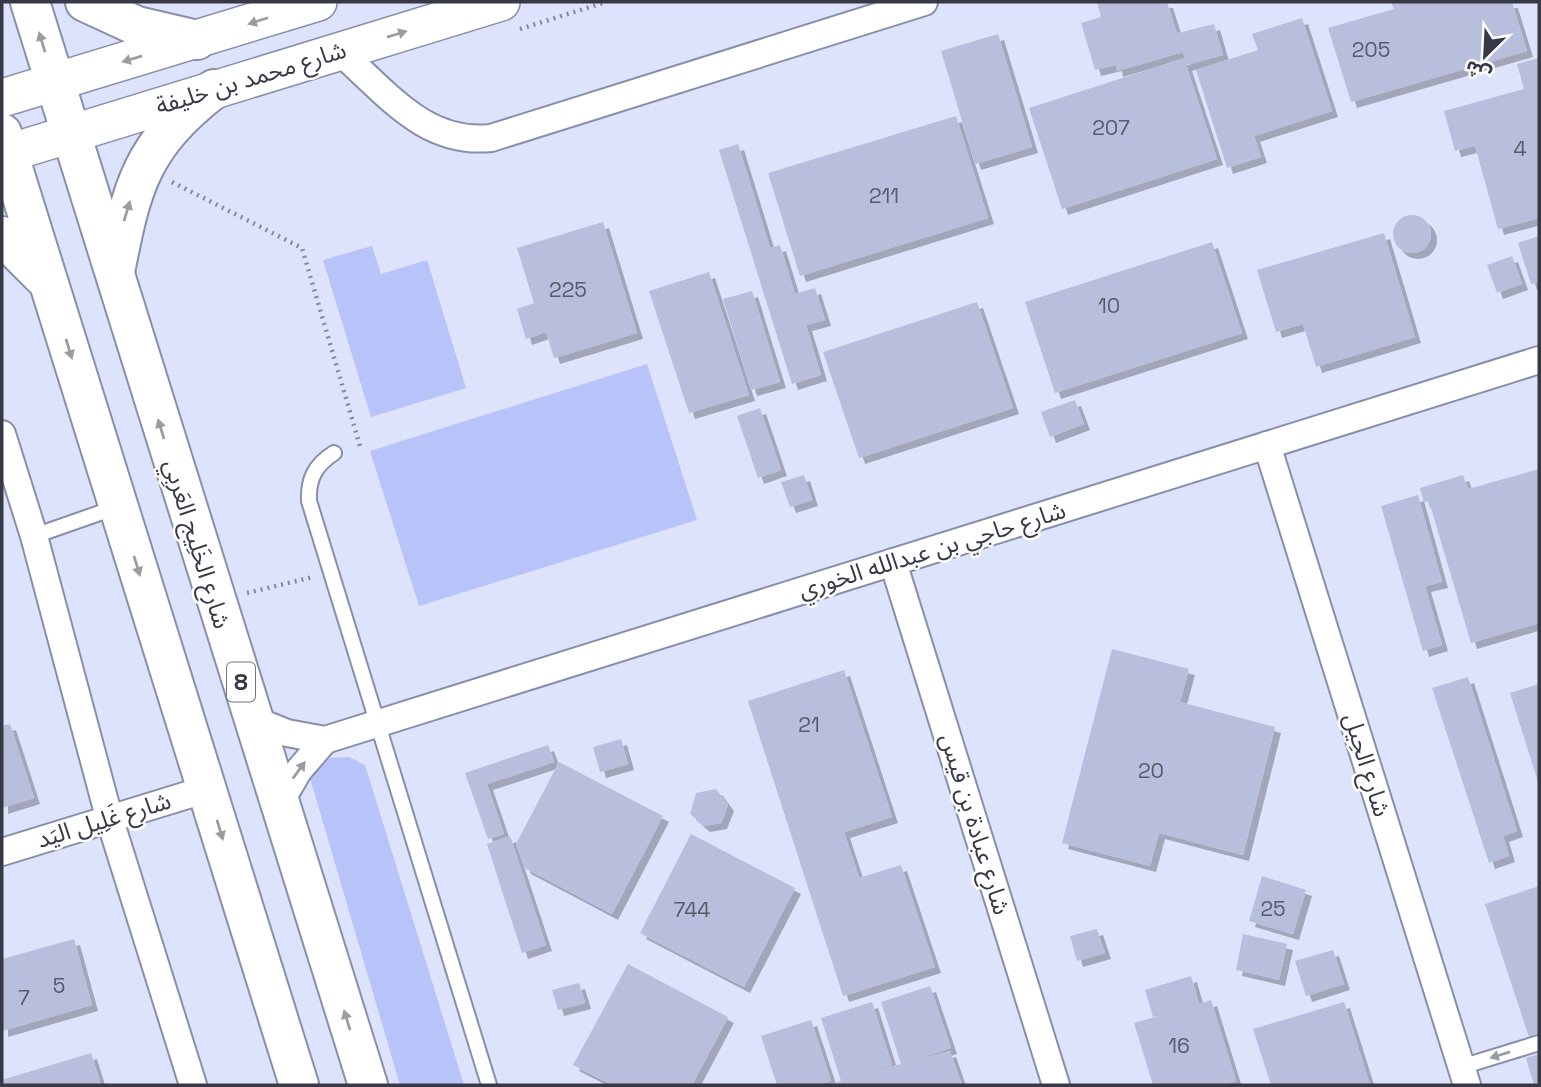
<svg xmlns="http://www.w3.org/2000/svg" width="1541" height="1087" viewBox="0 0 1541 1087" font-family="'Space Grotesk','Noto Sans Arabic',sans-serif">
	<style>
		.green { fill: #b7c3f9 }
		.building { fill: #b7bfdc; filter: url(#shadow) }
		.lines { fill: none; stroke-linecap: round; stroke-linejoin: round }
		.service-casing { stroke: #888fab; stroke-width: 18 }
		.minor-casing { stroke: #888fab; stroke-width: 30 }
		.secondary-casing { stroke: #888fab; stroke-width: 40 }
		.trunk-casing { stroke: #888fab; stroke-width: 42 }
		.path { stroke: #868b9c; stroke-width: 4.5; stroke-dasharray: 2 5; stroke-linecap: butt }
		.service { stroke: #fff; stroke-width: 14 }
		.minor { stroke: #fff; stroke-width: 26 }
		.secondary { stroke: #fff; stroke-width: 37 }
		.trunk { stroke: #fff; stroke-width: 38 }
		.oneway { fill: #9b9ca2 }
		.labels { text-anchor: middle; stroke-width: 5; stroke-linejoin: round; paint-order: stroke }
		.number-label { font-size: 21px; fill: #575b6c }
		.shield { fill: #fff; stroke: #73757e; stroke-width: 2 }
		.shield-label { font-size: 23px; font-weight: bold; fill: #373a46 }
		.street-label { font-size: 24px; fill: #373a46; stroke: #fff }
	</style>
	<defs>
		<filter id="shadow"><feDropShadow dx="6" dy="6" stdDeviation="0" flood-color="#0004"/></filter>
	</defs>
	<rect width="100%" height="100%" fill="#dde3fb"/>
	<g class="green">
		<path d="M372 246 381 274 427 260 466 388 371 417 323 260Z"/>
		<path d="M647 364 697 520 419 606 370 451Z"/>
		<path d="M349 757 365 765 464 1085H400L310 778 330 758Z"/>
	</g>
	<g class="building">
		<path d="M1097 2H1167L1181 46 1178 33 1214 24 1223 55 1186 65 1217 159 1062 209 1029 108 1185 58 1183 52 1117 71 1116 65 1095 70 1081 23 1101 17Z"/>
		<path d="M1391 2H1512L1527 51 1351 102 1328 28 1394 9Z"/>
		<path d="M1302 18 1332 111 1254 136 1261 157 1227 168 1196 70 1258 50 1252 34Z"/>
		<path d="M998 34 1032 147 975 164 941 51Z"/>
		<path d="M1539 58V218L1498 229 1475 146 1455 151 1444 111 1524 89 1517 64Z"/>
		<path d="M956 116 988 218 800 276 768 173Z"/>
		<path d="M738 144 770 248 780 245 795 294 815 288 825 320 806 325 821 375 792 384 719 150Z"/>
		<circle cx="1412" cy="234" r="19"/>
		<path d="M603 222 637 333 554 358 546 332 526 339 517 309 534 303 517 248Z"/>
		<path d="M1384 233 1415 337 1316 367 1303 324 1276 332 1257 270Z"/>
		<path d="M1539 236V282L1531 284 1518 243Z"/>
		<path d="M1212 242 1242 333 1055 393 1025 302Z"/>
		<path d="M1512 256 1522 284 1497 293 1487 265Z"/>
		<path d="M709 272 749 395 689 413 649 291Z"/>
		<path d="M752 291 780 382 751 390 723 299Z"/>
		<path d="M977 302 1013 408 859 458 823 352Z"/>
		<path d="M1075 400 1084 424 1050 437 1041 412Z"/>
		<path d="M760 408 781 470 758 478 737 416Z"/>
		<path d="M1539 469V623L1471 643 1429 501 1424 502 1420 488 1463 475 1468 489Z"/>
		<path d="M804 475 812 500 790 507 781 482Z"/>
		<path d="M1418 495 1442 582 1425 586 1442 645 1423 651 1381 506Z"/>
		<path d="M1112 649 1189 669 1180 702 1275 727 1243 855 1159 833 1150 866 1062 843Z"/>
		<path d="M844 670 892 817 844 832 859 878 901 865 935 967 843 996 748 701Z"/>
		<path d="M1468 677 1517 831 1503 836 1509 856 1489 863 1432 688Z"/>
		<path d="M1539 684V785L1510 693Z"/>
		<path d="M10 724 34 798 2 808V726Z"/>
		<path d="M621 739 628 764 600 772 593 747Z"/>
		<path d="M548 745 554 762 487 784 504 834 488 839 465 773Z"/>
		<path d="M559 762 663 816 612 914 525 868 516 844Z"/>
		<path d="M716 789 728 805 721 823 704 826 690 814 696 793Z"/>
		<path d="M691 834 795 888 744 987 640 933Z"/>
		<path d="M510 836 546 945 522 953 487 844Z"/>
		<path d="M1262 876 1306 890 1293 934 1249 921Z"/>
		<path d="M1539 886V1037L1530 1040 1485 904Z"/>
		<path d="M1097 929 1105 953 1077 961 1070 936Z"/>
		<path d="M1243 934 1287 944 1279 980 1236 970Z"/>
		<path d="M74 939 92 1005 2 1031V959Z"/>
		<path d="M1333 950 1344 984 1306 996 1295 961Z"/>
		<path d="M628 964 728 1017 692 1085H612L573 1065Z"/>
		<path d="M1191 976 1199 1004 1211 1000 1236 1081 1221 1085H1153L1134 1023 1187 1008 1153 1017 1145 990Z"/>
		<path d="M579 983 585 1003 558 1010 552 990Z"/>
		<path d="M930 986 951 1048 905 1063 950 1051 962 1085H830L841 1081 821 1018 872 1002 892 1065 855 1077 901 1064 881 1002Z"/>
		<path d="M1344 1002 1370 1085H1271L1253 1029Z"/>
		<path d="M811 1020 831 1081 817 1085H777L761 1036Z"/>
		<path d="M91 1053 101 1085H2V1080Z"/>
		<path d="M1539 1054V1085H1534L1526 1058Z"/>
	</g>
	<g class="lines">
		<defs>
			<g id="service">
				<path d="M334 453C315 465 308 479 309 501L489 1085"/>
				<path d="M34 536 117 507"/>
				<path d="M1461 1067 1539 1043"/>
			</g>
			<g id="minor">
				<path d="M339 51C386 92 424 145 491 138L924 2"/>
				<path d="M2 434 34 536 109 817 193 1085"/>
				<path d="M1267 445 1467 1085"/>
				<path d="M893 562 1056 1085"/>
				<path d="M252 719 287 733 325 740 1539 360"/>
				<path d="M279 804 299 770 325 740"/>
				<path d="M2 852 207 789"/>
			</g>
			<g id="secondary">
				<path d="M2 98 318 2"/>
				<path d="M2 155 501 2"/>
			</g>
			<g id="trunk">
				<path d="M30 2 368 1085"/>
				<path d="M85 2 137 26 197 40"/>
				<path d="M2 133 299 1085"/>
				<path d="M2 236 43 277"/>
				<path d="M115 272C132 185 141 146 214 89"/>
			</g>
		</defs>
		<use href="#service" class="service-casing"/>
		<use href="#minor" class="minor-casing"/>
		<use href="#secondary" class="secondary-casing"/>
		<use href="#trunk" class="trunk-casing"/>
		<g class="path">
			<path d="M520 29 606 2"/>
			<path d="M172 182 302 248 360 446"/>
			<path d="M247 593 313 577"/>
		</g>
		<use href="#service" class="service"/>
		<use href="#minor" class="minor"/>
		<use href="#secondary" class="secondary"/>
		<use href="#trunk" class="trunk"/>
	</g>
	<defs><path id="oneway-solid" d="M-6-.8H1V-3.2L6.5 0L1 3.2V.8H-6Z" transform="scale(1.75)"/></defs>
	<g class="oneway">
		<use href="#oneway-solid" transform="translate(258 21) rotate(162)"/>
		<use href="#oneway-solid" transform="translate(397 34) rotate(-17)"/>
		<use href="#oneway-solid" transform="translate(42 42) rotate(-107)"/>
		<use href="#oneway-solid" transform="translate(132 59) rotate(163)"/>
		<use href="#oneway-solid" transform="translate(127 211) rotate(-73)"/>
		<use href="#oneway-solid" transform="translate(69 349) rotate(73)"/>
		<use href="#oneway-solid" transform="translate(161 429) rotate(-107)"/>
		<use href="#oneway-solid" transform="translate(137 566) rotate(73)"/>
		<use href="#oneway-solid" transform="translate(299 770) rotate(-54)"/>
		<use href="#oneway-solid" transform="translate(220 830) rotate(73)"/>
		<use href="#oneway-solid" transform="translate(347 1020) rotate(-107)"/>
		<use href="#oneway-solid" transform="translate(1500 1055) rotate(163)"/>
	</g>
	<g class="labels">
		<g class="number-label">
			<text x="1371" y="57">205</text>
			<text x="1111" y="135">207</text>
			<text x="1520" y="156">4</text>
			<text x="884" y="203">211</text>
			<text x="568" y="297">225</text>
			<text x="1109" y="313">10</text>
			<text x="809" y="732">21</text>
			<text x="1151" y="778">20</text>
			<text x="1273" y="916">25</text>
			<text x="692" y="917">744</text>
			<text x="59" y="993">5</text>
			<text x="24" y="1005">7</text>
			<text x="1179" y="1053">16</text>
		</g>
		<rect class="shield" x="227" y="662.5" width="28" height="39" rx="5"/>
		<g class="shield-label">
			<text x="241" y="690">8</text>
		</g>
		<g class="street-label">
			<text transform="translate(251 78) rotate(-17)" y="8">شارع محمد بن خليفة</text>
			<text transform="translate(197 544) rotate(73)" y="8">شارع الخَلِيج العَربِي</text>
			<text transform="translate(932 550) rotate(-17)" y="8">شارع حاجي بن عبدالله الخوري</text>
			<text transform="translate(1367 765) rotate(73)" y="8">شارع الحِيل</text>
			<text transform="translate(104 820) rotate(-17)" y="8">شارع غَلِيل اليَد</text>
			<text transform="translate(975 824) rotate(73)" y="8">شارع عبادة بن قيس</text>
		</g>
	</g>
	<rect width="1541" height="1087" fill="none" stroke="#373a46" stroke-width="7"/>
	<g transform="translate(1485 56) rotate(204)" stroke="#ffffff" stroke-width="5" paint-order="stroke">
	<path d="M0-5L12 26L0 18L-12 26Z" fill="#373a46"/>
	<text y="-10" font-size="19" font-weight="bold" text-anchor="middle" fill="#373a46">ش</text>
	</g>
</svg>
